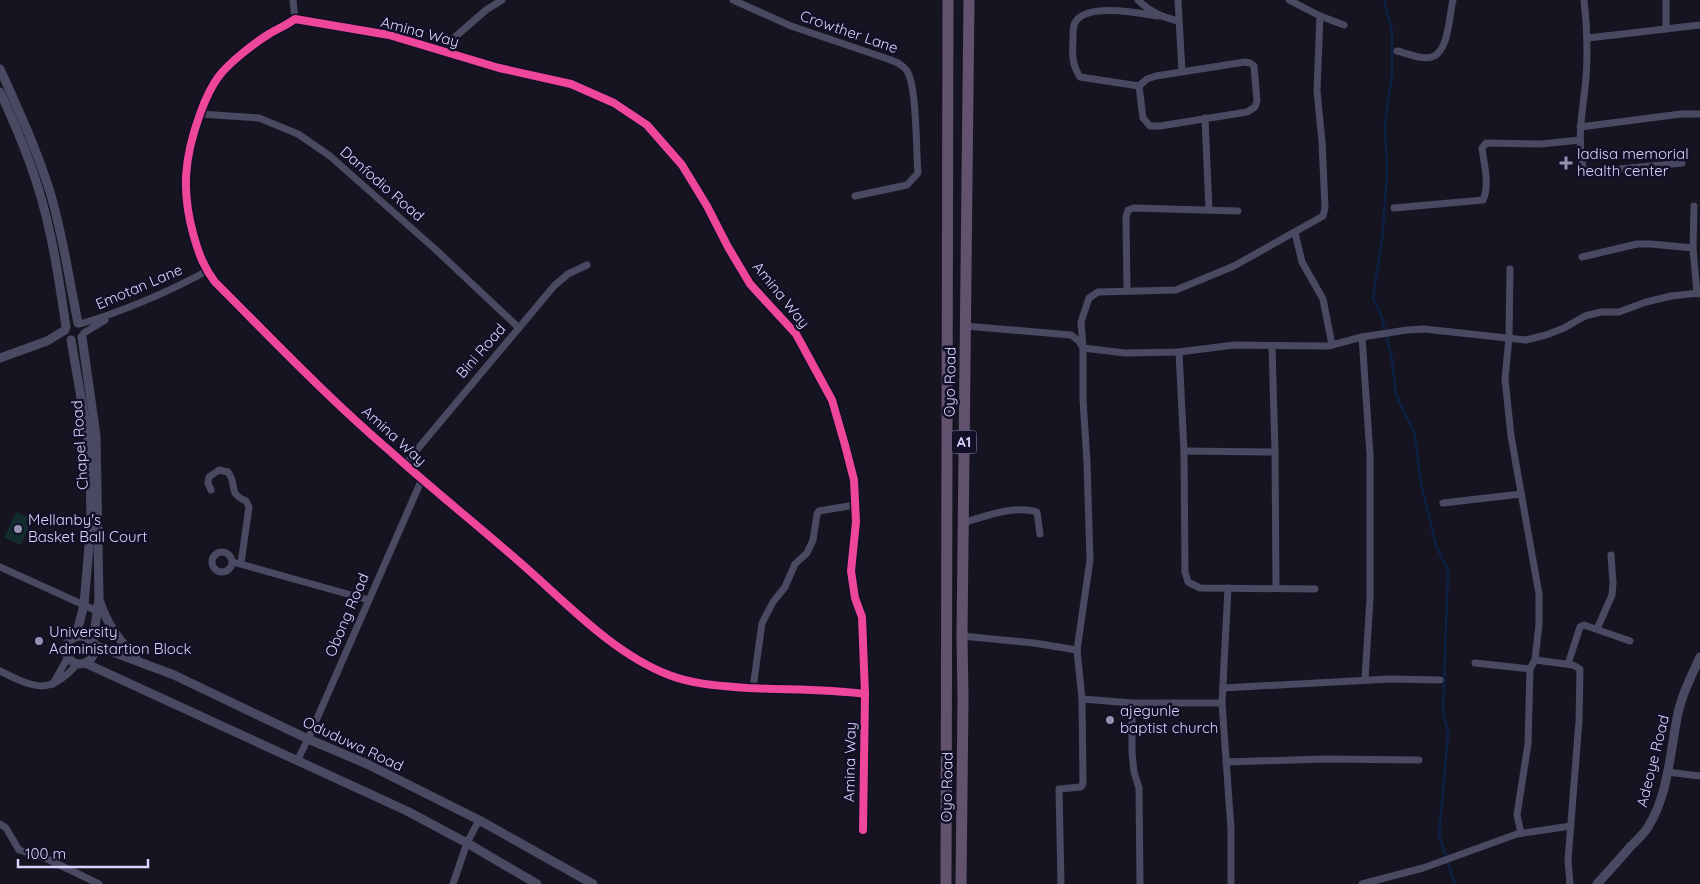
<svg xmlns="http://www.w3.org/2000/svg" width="1700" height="884" viewBox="0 0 1700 884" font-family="Quicksand,sans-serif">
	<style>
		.green { fill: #132c2d }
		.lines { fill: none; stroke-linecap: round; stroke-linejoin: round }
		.stream { stroke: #0d2144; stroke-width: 2.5 }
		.minor { stroke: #4a4962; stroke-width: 7 }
		.tertiary { stroke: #4a4962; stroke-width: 9 }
		.trunk { stroke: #62526e; stroke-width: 11 }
		.cycleway-casing { stroke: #130f26; stroke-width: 11 }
		.cycleway { stroke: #ed469a; stroke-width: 8 }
		.poi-dot { fill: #9591b1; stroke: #130f26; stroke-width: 2 }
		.labels { text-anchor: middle; stroke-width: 5; stroke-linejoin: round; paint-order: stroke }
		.shield { fill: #130f26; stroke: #9e99be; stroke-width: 1 }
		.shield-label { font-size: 14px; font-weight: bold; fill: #d9d4ff }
		.street-label { font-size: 15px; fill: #d9d4ff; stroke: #130f26 }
		.poi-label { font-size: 15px; fill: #d9d4ff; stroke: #130f26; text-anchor: start }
	</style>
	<rect width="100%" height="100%" fill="#161421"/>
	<path class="green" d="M16 512 32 519 21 545 4 538Z"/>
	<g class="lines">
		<path class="stream" d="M1384 0 1392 31V75L1385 124 1387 173 1382 241 1373 298 1381 315 1392 359 1396 395 1414 431 1421 484 1436 545 1448 571 1443 709 1448 734 1439 835 1455 884"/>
		<g class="minor">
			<path d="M293 0 295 19"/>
			<path d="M733 0 791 26 888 59C896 62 902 64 907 71 917 86 916 152 918 173L907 185 855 196"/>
			<path d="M1138 0C1150 12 1162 17 1178 21"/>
			<path d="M1178 0 1182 71"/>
			<path d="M1289 0 1320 16 1344 25"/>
			<path d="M1584 0C1587 27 1588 51 1586 78 1583 110 1576 139 1584 171L1589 172 1682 163"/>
			<path d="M1666 0V29"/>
			<path d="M1588 38 1700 25"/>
			<path d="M439 51 486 10 502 0"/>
			<path d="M1397 51C1406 53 1422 60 1432 57 1449 52 1449 15 1453 0"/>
			<path d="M1245 62 1250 63 1254 66 1257 101 1255 107 1247 112 1160 126H1150L1143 118 1139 86 1147 79 1156 76Z"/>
			<path d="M1139 86 1080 77C1072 65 1072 54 1073 40 1073 34 1072 26 1076 21 1089 3 1139 13 1158 16"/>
			<path d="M200 114 259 118 298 134 330 156 435 249 519 328"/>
			<path d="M1205 118 1209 209"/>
			<path d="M1580 127 1681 114H1700"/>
			<path d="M1694 206 1693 248 1697 294"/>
			<path d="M1394 208 1483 200C1490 185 1484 164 1482 148L1486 143 1541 144 1580 140"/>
			<path d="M1295 233 1302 262 1323 299 1332 345"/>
			<path d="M1582 257 1637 244H1651L1693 248"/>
			<path d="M1510 269 1509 338 1505 379 1511 436 1539 594V624L1535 660 1530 669 1528 744 1517 815 1521 833"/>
			<path d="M1127 291 1126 217 1128 210 1134 208 1238 211"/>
			<path d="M80 324C124 311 166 293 207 271"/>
			<path d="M965 326 1071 335 1079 341 1083 348 1125 353 1179 352 1234 345 1328 346 1362 337 1407 330 1424 329 1526 340 1546 335 1564 328 1585 316 1601 312H1619L1646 302 1671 296 1700 293"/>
			<path d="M84 333 105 320"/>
			<path d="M1362 337 1370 455V599L1365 680"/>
			<path d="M1272 346 1275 452 1276 588"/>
			<path d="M1179 352 1184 451 1185 572 1188 582 1200 588 1315 589"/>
			<path d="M1184 451 1275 452"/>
			<path d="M405 464 554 286 568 274 587 265"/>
			<path d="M211 490 208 483 209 477 219 470 228 472C238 486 227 493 246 501L249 507 241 563"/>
			<path d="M1443 503 1521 494"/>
			<path d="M963 523C986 516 1013 505 1037 512L1040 534"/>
			<circle cx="222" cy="562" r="10"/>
			<path d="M233 562 369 600"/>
			<path d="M0 567 97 611"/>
			<path d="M1228 588 1222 703 1231 829V884"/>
			<path d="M1597 629 1612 595 1613 583 1611 555"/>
			<path d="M962 636 1034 643 1077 650"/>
			<path d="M1535 660 1573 665 1580 669 1579 721 1568 860 1570 884"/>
			<path d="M1475 663 1530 669"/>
			<path d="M1568 664 1580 627 1584 625 1630 641"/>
			<path d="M0 671C34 688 50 696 77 664"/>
			<path d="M53 684 68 657"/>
			<path d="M753 688 762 623 773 602 785 587 795 564 807 553 813 540 817 514 819 511 855 505"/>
			<path d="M1223 688 1390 679 1440 680"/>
			<path d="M1082 699 1132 703H1222"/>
			<path d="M1132 703V752L1134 772 1139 788 1140 884"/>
			<path d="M297 761 308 739 422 479"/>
			<path d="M1226 762 1325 759 1419 760"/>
			<path d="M1667 772 1700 776"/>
			<path d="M0 824 6 828 19 850 43 857 99 884"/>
			<path d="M863 830 865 694 862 617 855 598 851 571 856 522 854 480 845 445 832 400 796 334 750 284 728 247 707 206 682 165 647 125 614 103 571 84 499 68 389 35 295 19C287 25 277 29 269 34 254 43 229 63 219 76 210 88 205 100 200 114 184 158 181 191 194 237 199 254 204 268 215 282 272 339 329 399 391 452 432 489 475 523 516 559 563 599 611 653 669 675 695 685 722 686 748 688 787 690 826 689 865 694"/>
			<path d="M453 884 467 843 479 820"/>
			<path d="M1061 884 1059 789 1081 787 1083 783 1082 699 1077 650 1090 560 1087 463 1083 400V348L1081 322 1089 298 1098 292 1176 290 1234 266 1323 216 1325 208 1322 142 1317 91 1320 16"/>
			<path d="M1362 884 1423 868 1517 834 1571 826"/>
		</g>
		<g class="tertiary">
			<path d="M0 69C18 109 37 150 50 192 63 235 69 279 78 323"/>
			<path d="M0 92C14 122 27 152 37 184 52 231 59 279 66 327"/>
			<path d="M82 337 96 436 99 598 93 642"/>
			<path d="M71 340 89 444 90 465 91 522 84 605 76 636"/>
			<path d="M0 358 47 341 65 330"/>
			<path d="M100 602C108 627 120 640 137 660"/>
			<circle cx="80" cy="650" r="14"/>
			<path d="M94 645 174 675 308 739 367 764 479 820 593 884"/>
			<path d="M85 663 407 811 467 843 537 884"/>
			<path d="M1597 884C1608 872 1619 860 1630 847 1636 841 1643 835 1648 827 1668 795 1670 754 1677 718 1681 696 1691 677 1700 657"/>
		</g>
		<g class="trunk">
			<path d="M946 884 948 0"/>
			<path d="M961 884 963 699 962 636 969 0"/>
		</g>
		<defs>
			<path id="cycleway" d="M863 830 865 694 862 617 855 598 851 571 856 522 854 480 845 445 832 400 796 334 750 284 728 247 707 206 682 165 647 125 614 103 571 84 499 68 389 35 295 19C287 25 277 29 269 34 254 43 229 63 219 76 210 88 205 100 200 114 184 158 181 191 194 237 199 254 204 268 215 282 272 339 329 399 391 452 432 489 475 523 516 559 563 599 611 653 669 675 695 685 722 686 748 688 787 690 826 689 865 694"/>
		</defs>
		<use href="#cycleway" class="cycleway-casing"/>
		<use href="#cycleway" class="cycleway"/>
	</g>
	<g class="poi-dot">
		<path d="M1563.5 155.5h5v5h5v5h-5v5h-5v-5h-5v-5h5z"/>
		<circle cx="18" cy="529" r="5"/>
		<circle cx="39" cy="641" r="5"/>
		<circle cx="1110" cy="720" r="5"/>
	</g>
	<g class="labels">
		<rect class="shield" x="951.5" y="430.5" width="25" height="23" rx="4"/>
		<g class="shield-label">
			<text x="964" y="447">A1</text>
		</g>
		<g class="street-label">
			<text transform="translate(420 32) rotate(15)" y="5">Amina Way</text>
			<text transform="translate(849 32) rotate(19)" y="5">Crowther Lane</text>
			<text transform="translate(382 184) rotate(41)" y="5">Danfodio Road</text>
			<text transform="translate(139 287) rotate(-23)" y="5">Emotan Lane</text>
			<text transform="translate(781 295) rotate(51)" y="5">Amina Way</text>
			<text transform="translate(481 351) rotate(-49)" y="5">Bini Road</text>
			<text transform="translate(950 382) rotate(-89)" y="5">Oyo Road</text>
			<text transform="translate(394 436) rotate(42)" y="5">Amina Way</text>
			<text transform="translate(80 445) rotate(-94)" y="5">Chapel Road</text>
			<text transform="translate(347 615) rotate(-67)" y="5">Obong Road</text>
			<text transform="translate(353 744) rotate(25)" y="5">Oduduwa Road</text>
			<text transform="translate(1653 761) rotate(-76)" y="5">Adeoye Road</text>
			<text transform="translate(850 762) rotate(-89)" y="5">Amina Way</text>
			<text transform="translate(947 787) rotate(-89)" y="5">Oyo Road</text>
		</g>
		<g class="poi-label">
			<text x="1577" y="159">ladisa memorial<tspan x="1577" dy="17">health center</tspan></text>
			<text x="28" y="525">Mellanby's<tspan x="28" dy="17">Basket Ball Court</tspan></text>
			<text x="49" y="637">University<tspan x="49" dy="17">Administartion Block</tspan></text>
			<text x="1120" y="716">ajegunle<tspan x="1120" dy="17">baptist church</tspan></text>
		</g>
	</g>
	<path d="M18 859v8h130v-8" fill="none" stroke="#d9d4ff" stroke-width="2.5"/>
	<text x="25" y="859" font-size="15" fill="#d9d4ff" stroke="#130f26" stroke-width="4" paint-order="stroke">100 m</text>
</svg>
